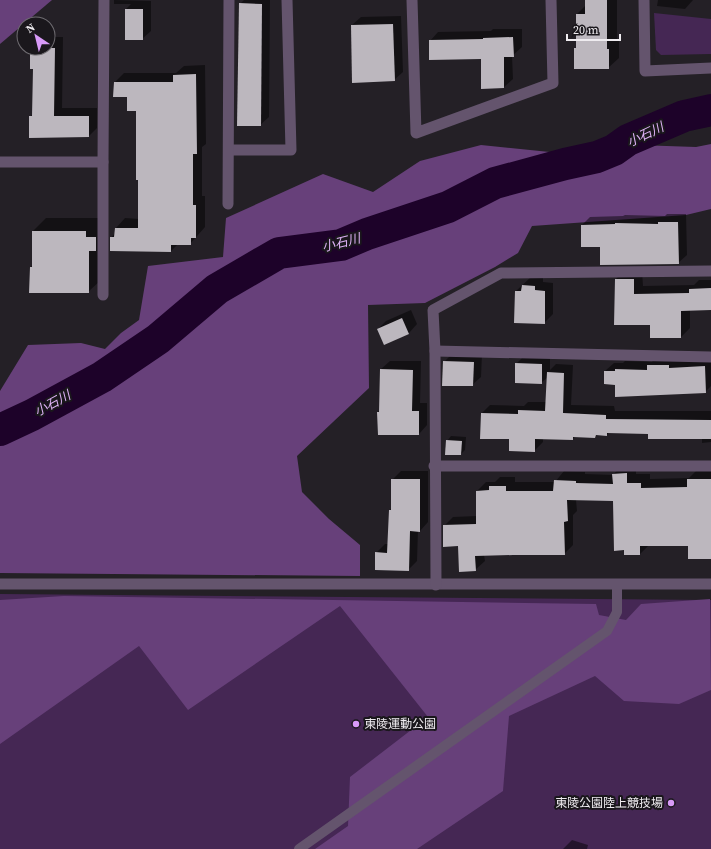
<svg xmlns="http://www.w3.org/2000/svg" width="711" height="849" viewBox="0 0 711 849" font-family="'Source Serif 4','Noto Sans JP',serif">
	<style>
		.green { fill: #452754 }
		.forest { fill: #67407a }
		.shadow { fill: #0007 }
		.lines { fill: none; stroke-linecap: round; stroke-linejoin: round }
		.river { stroke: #1d0229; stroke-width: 32 }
		.building { fill: #bcb7be }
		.service { stroke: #64546d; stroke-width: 10 }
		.minor { stroke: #64546d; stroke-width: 11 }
		.poi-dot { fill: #d89af8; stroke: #1a171c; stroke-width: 1.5 }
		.labels { text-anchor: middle; stroke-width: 4; stroke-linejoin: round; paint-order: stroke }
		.poi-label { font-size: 12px; fill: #efecf0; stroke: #1a171c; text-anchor: start }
		.water-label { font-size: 13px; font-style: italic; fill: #deb2f6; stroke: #1a171c }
	</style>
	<rect width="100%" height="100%" fill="#242026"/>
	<g class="green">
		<path d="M654 13 711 19V54L661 55 656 50Z"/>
		<path d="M0 594 711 600V849H0Z"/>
	</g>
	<g class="forest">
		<path d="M0 0H52L0 44Z"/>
		<path d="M711 144V209L686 215 532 226 518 253 495 267 425 303 368 305 369 388 297 456 302 492 329 519 360 545V576L0 573V391L28 345 81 343 105 349 121 333 139 320 148 266 223 257 226 218 323 174 373 192 420 161 481 145 579 155 637 145 696 147Z"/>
		<path d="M64 596 596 604 599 615 626 620 641 604 710 599 711 690 679 704 624 701 595 676 509 716 503 791 417 849H315L348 826 350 777 428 717 340 606 188 710 139 646 0 744V600Z"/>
	</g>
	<g class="shadow">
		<path d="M114 0 151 1V31L142 39 126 9 131 4H114Z"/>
		<path d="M244 0H270L269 117 260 125 240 4Z"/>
		<path d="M586 0H617V39H619V58L608 68 575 49 577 46V14L586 5Z"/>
		<path d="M658 0H693L685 9 657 6Z"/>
		<path d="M401 16 403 72 394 80 352 25 361 17Z"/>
		<path d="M493 29H522V47L512 56 513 79 504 87 482 88V58L430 41 438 32 491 31Z"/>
		<path d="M48 37H63L62 108H97V128L89 136 30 117 33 114 34 68 31 48H48Z"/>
		<path d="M205 65 206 144 202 147V196H205V227L190 244H178L171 251 111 238 115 233 116 228 125 218 139 219 137 110 128 96 115 82 124 73H176L184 66Z"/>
		<path d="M667 214H686L687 255 678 263 601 246H582V225L590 217 623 216 625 215 665 216Z"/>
		<path d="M46 218H98L101 280 88 292 30 268 33 265V231Z"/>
		<path d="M624 271H642L643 286 694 285 699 280H711V309L690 310V328L681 337 651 324 616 279Z"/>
		<path d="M531 277 543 278V282L553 283V314L544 323 516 291Z"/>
		<path d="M411 310 417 324 409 333 385 344 378 329 386 321Z"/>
		<path d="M453 353 482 354 481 377 472 385 444 362Z"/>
		<path d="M525 355H550V370L556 364 573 365 571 405 614 406 615 411H711V442L702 443V438L649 433 609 432 607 435 597 434 595 437 575 436 573 439 543 438V442L534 451 510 438 482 413 490 405 524 406 528 402H547L548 377 541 383 516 364Z"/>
		<path d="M656 357 711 358V386L705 392 616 384 605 371 614 363H623L625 361 652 362Z"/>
		<path d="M390 361H421L420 403H427V425L419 434 378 412 380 410 381 369Z"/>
		<path d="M451 436 466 437 465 450 461 454 447 441Z"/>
		<path d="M622 465H636V474H650V479L689 478 697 470H711V558L689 545H649L640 554 614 500H576L577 511 573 515V545L564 554 484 555 485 561 475 570 444 526 453 517 477 516V491L486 482H495L500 477H515V482H555L564 471 585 472V474L613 475Z"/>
		<path d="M401 471H428V522L420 531 418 530 417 561 408 570 376 553 385 544H388L390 510 392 508V480Z"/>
		<path d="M572 840 588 845 587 849H563Z"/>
	</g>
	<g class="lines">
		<path class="river" d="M0 430 32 415 102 377 158 339 217 289 279 253 341 245 367 234 448 207 495 183 565 164 597 157 614 150 628 140 684 116 711 110"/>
	</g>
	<g class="building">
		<path d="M585 0H607V49H609V69H574V48H576V14H585Z"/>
		<path d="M239 3 262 4 261 126H237Z"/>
		<rect x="125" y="9" width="18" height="31"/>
		<path d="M393 24 395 81 352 83 351 25Z"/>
		<path d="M513 37 514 57H504V88L481 89V59L429 60V40L483 39V38Z"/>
		<path d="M30 48H55L54 116H89V137L29 138V116H32L33 69H30Z"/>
		<path d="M196 74 197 154H193V205H196V238H191V245H171V252L110 251V237H114L115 228H138V180H136V111H127V97H113L114 82H173V75Z"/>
		<path d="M658 222H678L679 264 600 265V247H581V225L615 224V223L658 224Z"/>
		<path d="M32 231H86V237H96V251H89V293H29L30 267H32Z"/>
		<path d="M615 279H634V294L689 293V289L711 288V310L681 311V338H650V325H614Z"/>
		<path d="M522 285 535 286V290L545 291V324L514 323 515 291H521Z"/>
		<path d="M402 318 409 334 384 345 377 329Z"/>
		<path d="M443 361 474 362 473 386H442Z"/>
		<path d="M515 363 542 364V384L515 383Z"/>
		<path d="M647 365H669V368L705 366 706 393 615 397V385L604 384V371H615V369L647 370Z"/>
		<path d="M380 369 413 370 412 411H419V435H378L377 412H379Z"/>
		<path d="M547 372 564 373 563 413 606 415V419L711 420V439H648V434L607 433V436L596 435 595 438 573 437V440L535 439V452L509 451V439H480L481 413 518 414V410L545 411Z"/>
		<path d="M446 440 462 441 461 455H445Z"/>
		<path d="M627 473V483H641V488L687 487V479H711V559H688V546H640V555H624V550L614 551 613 501 567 500 568 521 564 522 565 555H513L475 556 476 571 459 572 458 546 443 547V525L476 524V491L489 490V486H506V491H553L554 480 576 481V483L613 484 612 474Z"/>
		<path d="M391 479H420V532L410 531 409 571 375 570V552L387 553 389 510H391Z"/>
	</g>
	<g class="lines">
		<path class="service" d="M299 849 607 631 617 612V584"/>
		<g class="minor">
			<path d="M412 0 416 133 553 83 551 0"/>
			<path d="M644 0 645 71 711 68"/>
			<path d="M229 150H291L287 0"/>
			<path d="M0 162H103"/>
			<path d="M228 204 229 0"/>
			<path d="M103 295V162L104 0"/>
			<path d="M435 351 711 357"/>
			<path d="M434 466H711"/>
			<path d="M0 584H711"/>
			<path d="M436 585 435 351 433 310 501 273 711 271"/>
		</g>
	</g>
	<g class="poi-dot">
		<circle cx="356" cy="724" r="4"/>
		<circle cx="671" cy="803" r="4"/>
	</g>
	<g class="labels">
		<g class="poi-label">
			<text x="364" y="728">東陵運動公園</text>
			<text x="663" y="807" text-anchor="end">東陵公園陸上競技場</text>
		</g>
		<g class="water-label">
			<text transform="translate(645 134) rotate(-26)" y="5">小石川</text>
			<text transform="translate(341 242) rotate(-14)" y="5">小石川</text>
			<text transform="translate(52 403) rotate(-28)" y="5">小石川</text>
		</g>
	</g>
	<g transform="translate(36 36) rotate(325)"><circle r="19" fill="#1a171c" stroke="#6f6c71"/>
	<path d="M0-3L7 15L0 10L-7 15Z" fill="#d89af8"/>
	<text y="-6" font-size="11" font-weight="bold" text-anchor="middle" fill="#efecf0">N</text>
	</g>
	<path d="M567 34v6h53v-6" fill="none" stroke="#efecf0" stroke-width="2"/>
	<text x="573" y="34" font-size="12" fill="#efecf0" stroke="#1a171c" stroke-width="3" paint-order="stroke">20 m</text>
</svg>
